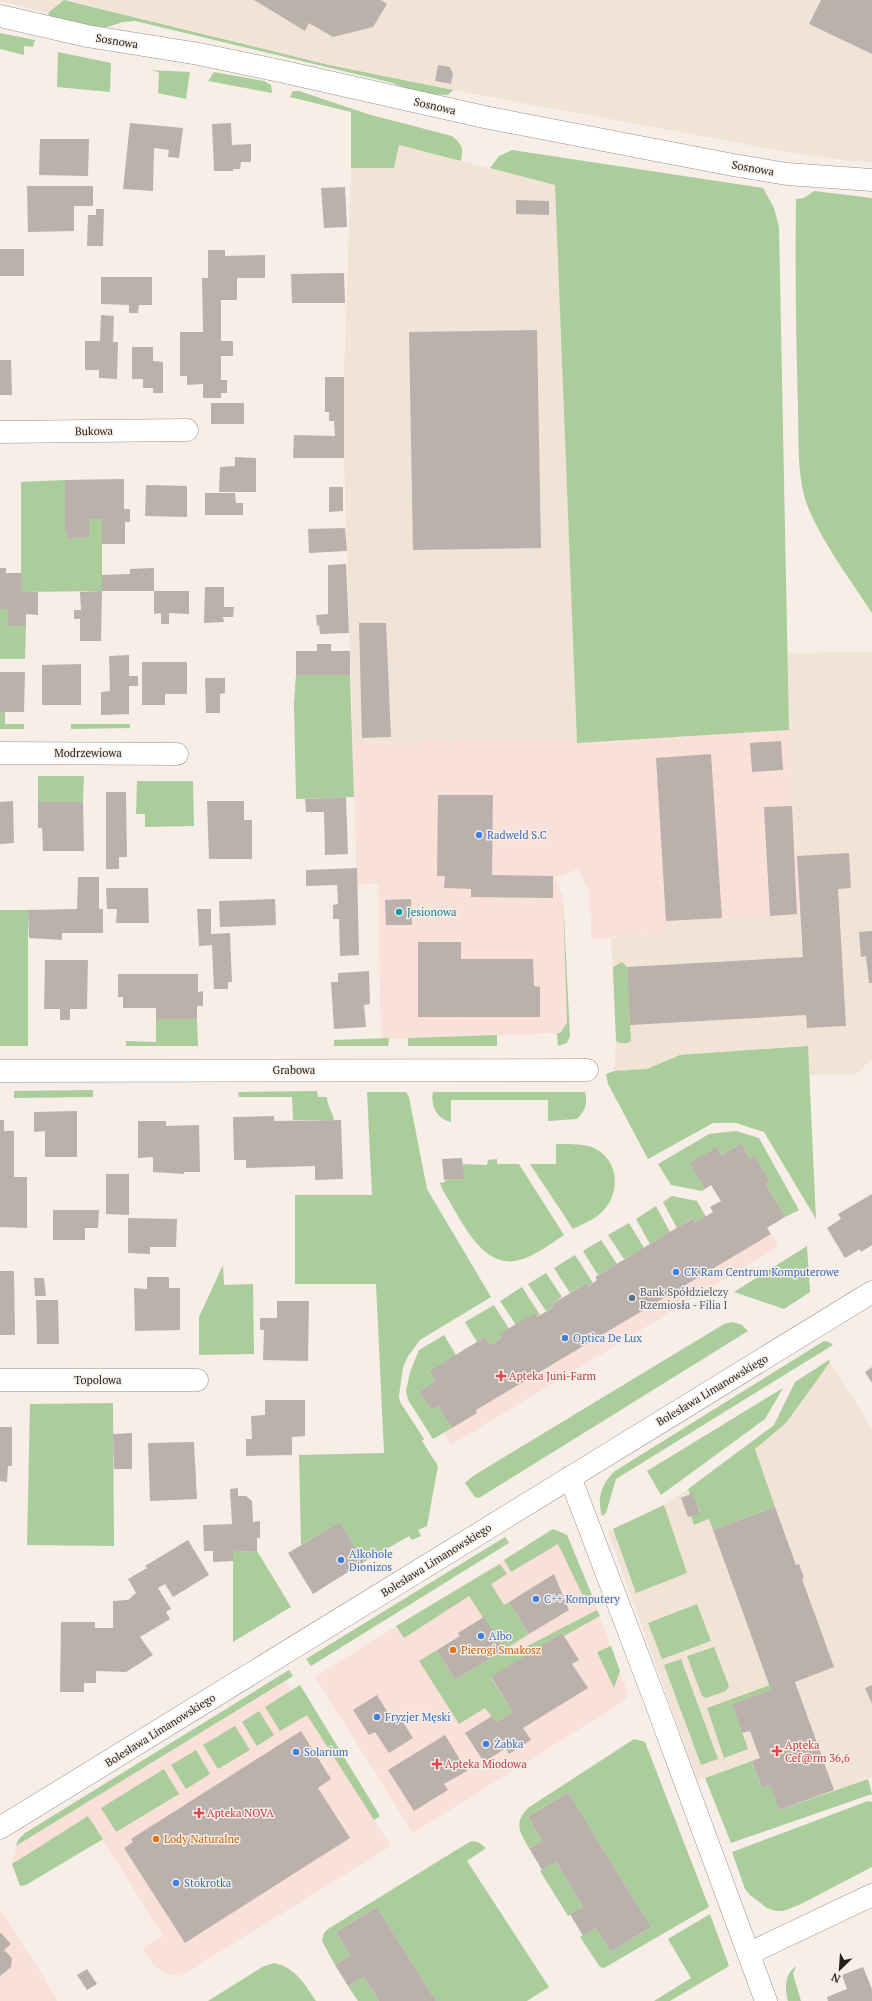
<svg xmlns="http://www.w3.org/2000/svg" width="872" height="2001" viewBox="0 0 872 2001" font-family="'PT Serif',serif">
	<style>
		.commercial { fill: #f9e0d8 }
		.built { fill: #f1e4d6 }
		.green { fill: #abcd9c }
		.building { fill: #bab1ac }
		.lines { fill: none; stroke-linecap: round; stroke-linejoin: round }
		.minor-casing { stroke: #98918b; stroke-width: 23 }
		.minor { stroke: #fff; stroke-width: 22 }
		.shop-dot { fill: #3f7fe0; stroke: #f6eee7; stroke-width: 1.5 }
		.culture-dot { fill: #0f9aa8; stroke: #f6eee7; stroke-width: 1.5 }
		.service-dot { fill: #5c6f8a; stroke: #f6eee7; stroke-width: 1.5 }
		.health-dot { fill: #e0444e; stroke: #f6eee7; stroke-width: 1.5 }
		.food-dot { fill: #e8710a; stroke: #f6eee7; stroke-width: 1.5 }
		.labels { text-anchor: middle; stroke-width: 3; stroke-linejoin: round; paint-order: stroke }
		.street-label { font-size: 11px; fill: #24211e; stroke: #f6eee7 }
		.shop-label { font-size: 11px; fill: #366cbe; stroke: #f6eee7; text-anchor: start }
		.culture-label { font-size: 11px; fill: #0d838f; stroke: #f6eee7; text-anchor: start }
		.service-label { font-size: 11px; fill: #4e5e75; stroke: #f6eee7; text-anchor: start }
		.health-label { font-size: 11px; fill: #be3a42; stroke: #f6eee7; text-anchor: start }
		.food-label { font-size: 11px; fill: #c56008; stroke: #f6eee7; text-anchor: start }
	</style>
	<rect width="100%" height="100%" fill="#f6eee7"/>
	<g class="commercial">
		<path d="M789 730 801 913 666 921 667 934 591 939 590 892 578 869 561 876H554L563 897 567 1023 559 1033 381 1039 378 883 357 885 353 743 577 740V743Z"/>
		<path d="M771 1234 779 1246 451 1445 444 1433 477 1413 476 1410Z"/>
		<path d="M553 1529 567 1535 592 1595 628 1694 624 1701 413 1833 315 1677Z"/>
		<path d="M286 1681 391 1846 180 1976 165 1973 157 1968 144 1951V1947L163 1936 88 1816 12 1864 16 1846Z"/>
		<path d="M0 1909 37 1966 57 2001H0Z"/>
	</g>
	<g class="built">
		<path d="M0 0H64L48 13 0 1Z"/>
		<path d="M69 0H872V162L848 161 772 149 453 90 329 65Z"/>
		<path d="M399 145 555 185 577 740 353 743 344 458V377L351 168H394Z"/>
		<path d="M872 652V1059L855 1075H809L808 1046 671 1058 659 1065 647 1069 614 1071 616 1041 611 938 666 934V921L801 913 789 730 786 653Z"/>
		<path d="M830 1362 872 1429V1685L865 1688 872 1704V1777L779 1810 770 1786 762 1788 752 1761 697 1780 608 1532 664 1505 688 1489 690 1494 693 1493 700 1513 695 1525 709 1519 775 1507 755 1449 786 1423Z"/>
	</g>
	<g class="green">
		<path d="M64 0 329 65 453 90 448 95C429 95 410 91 393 83L135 21 123 22 101 29 52 19 48 13Z"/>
		<path d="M0 33 35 40 33 47 24 46V55L0 49Z"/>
		<path d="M58 52 111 63 110 92 57 87Z"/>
		<path d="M150 70 190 72 186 99 158 93 159 72Z"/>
		<path d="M214 72 264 81 271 85 272 93 208 81Z"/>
		<path d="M293 91H299L371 115 452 136C462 145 464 147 461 161L399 145 394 168H351V112L290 97Z"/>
		<path d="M512 150 750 186 763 188 774 208 779 227 789 730 577 743 555 185 490 168 499 156Z"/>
		<path d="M814 191 872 198V613C852 582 825 546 810 512 796 481 799 441 798 408 796 338 795 269 796 199L804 198Z"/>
		<path d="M65 480V530L67 531V539L89 538V519H102V591L21 592V482Z"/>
		<path d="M0 609H8V626H26L25 659H0Z"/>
		<path d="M296 675H350L354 797 296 799 294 703Z"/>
		<path d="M0 712H5V724H24V729H0Z"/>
		<path d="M71 724H130V728L71 729Z"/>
		<path d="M38 776H84L83 802H38Z"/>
		<path d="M137 781H193L194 826 145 827V814H136Z"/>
		<path d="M563 897 570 1036 567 1043 558 1046 557 1033H560L567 1023Z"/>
		<rect x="0" y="910" width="28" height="136"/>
		<path d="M622 962 627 967 631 1041C627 1044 621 1044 616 1041L613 967Z"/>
		<path d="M156 1019H197L198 1046H126V1041L156 1042Z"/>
		<path d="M497 1035V1046H408V1038Z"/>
		<path d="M389 1038 388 1046H334V1040Z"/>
		<path d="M808 1046 816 1219 764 1132 736 1123H713L648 1159 608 1084 606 1074 614 1071 647 1069 680 1055Z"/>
		<path d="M93 1090V1097L14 1098V1091Z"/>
		<path d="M317 1091 318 1097H327C327 1105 332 1111 334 1120H293L292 1097H239L238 1092Z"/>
		<path d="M367 1092H406L409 1097 427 1189 491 1297 420 1340 408 1356 403 1367 399 1396 400 1402 424 1439 422 1441 438 1466 427 1526 418 1530 421 1536 412 1540 409 1536 364 1562 340 1522 301 1545 299 1455 384 1453 376 1284H295V1195H372Z"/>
		<path d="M433 1092H585C588 1103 585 1111 577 1119L548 1121V1100H451V1122C437 1119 430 1106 433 1092Z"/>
		<path d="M736 1131 759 1138 799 1210 785 1217 766 1184 770 1182 755 1157 750 1159 741 1143 722 1155 717 1147 705 1189 702 1191 671 1185 658 1164 709 1134Z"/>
		<path d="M556 1144C569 1144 584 1143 596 1149 619 1161 621 1194 602 1212 595 1219 583 1224 573 1229L530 1164H556Z"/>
		<path d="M497 1159V1164H519L564 1235C550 1244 535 1256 519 1260 481 1271 459 1215 442 1189L440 1183 445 1182 446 1180 463 1179V1164L487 1165 488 1160Z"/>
		<path d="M672 1196 697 1201 706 1217 695 1223 692 1218 677 1228 663 1202Z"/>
		<path d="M656 1206 670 1232 650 1244 636 1219Z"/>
		<path d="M629 1223 644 1248 624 1259 608 1235Z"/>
		<path d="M601 1240 617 1264 598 1275 583 1251Z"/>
		<path d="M807 1246 810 1292 784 1309 734 1292Z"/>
		<path d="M575 1255 593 1283 589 1286 587 1283 570 1293 554 1268Z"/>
		<path d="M223 1265 224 1285 253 1284 254 1354 199 1355V1317Z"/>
		<path d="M546 1273 562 1297 552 1304 554 1307 546 1311 528 1284Z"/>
		<path d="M522 1287 540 1315 516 1325 500 1301Z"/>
		<path d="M494 1305 509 1329 500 1334 502 1338 490 1345 485 1337 477 1342 465 1322Z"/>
		<path d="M732 1322 742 1325 748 1331 479 1498 475 1497 465 1483 473 1476 724 1324Z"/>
		<path d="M444 1335 456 1355 429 1371 435 1381 419 1392 431 1410 438 1406 452 1428 433 1439 408 1400 406 1391 410 1372 419 1350Z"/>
		<path d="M824 1341 829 1342 833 1345 616 1479 606 1513 602 1516C597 1498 601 1484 615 1471Z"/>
		<path d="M829 1360 830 1362 786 1423 755 1449 775 1507 713 1530 709 1519 694 1525 691 1516 700 1512 693 1494H690L688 1489 774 1425 795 1382Z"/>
		<path d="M783 1388 765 1419 661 1495 647 1471Z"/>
		<path d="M113 1403 114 1546 27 1545 30 1404Z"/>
		<path d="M664 1505 687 1573 636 1593 613 1529Z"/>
		<path d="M553 1529 567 1535 592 1595 588 1596 582 1594 558 1544 511 1572 504 1560Z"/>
		<path d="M505 1537 509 1543 311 1666 306 1659Z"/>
		<path d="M257 1551 291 1607 233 1642V1552Z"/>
		<path d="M500 1564 507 1574 491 1584 504 1605 509 1602 529 1634 504 1650 508 1656 597 1610 600 1616 564 1636 562 1633 491 1678 513 1712 496 1722 485 1708 459 1724 419 1661 437 1650 455 1680 504 1650 469 1596 404 1638 396 1626Z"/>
		<path d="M697 1604 711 1641 662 1659 648 1623Z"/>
		<path d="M611 1646 620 1671 614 1688 597 1652Z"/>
		<path d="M714 1647 729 1686 726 1691 706 1698 702 1696 687 1656Z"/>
		<path d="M681 1659 718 1759 701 1765 664 1665Z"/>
		<path d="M289 1670 293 1676 16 1846 18 1840 25 1833Z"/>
		<path d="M300 1685 380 1816 374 1820 307 1715 280 1731 265 1707Z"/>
		<path d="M770 1685 771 1690 732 1704 748 1749 724 1758 707 1708Z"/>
		<path d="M259 1711 274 1735 257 1746 242 1722Z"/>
		<path d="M235 1726 250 1750 218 1769 203 1745Z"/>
		<path d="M634 1739 645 1742 709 1907 604 1968 600 1967 580 1937 596 1928 611 1952 651 1927 568 1792 528 1817 542 1841 529 1848C520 1832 513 1824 528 1808Z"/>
		<path d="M196 1750 210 1774 186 1789 171 1765Z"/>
		<path d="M752 1761 762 1788 770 1785 779 1810 868 1779 872 1794 731 1843 705 1778Z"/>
		<path d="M164 1769 179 1794 116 1832 101 1808Z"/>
		<path d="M868 1801 872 1802V1867L799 1905 783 1911H776L767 1908 750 1895 745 1889 732 1852Z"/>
		<path d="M88 1816 103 1839 26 1885 20 1886 12 1864Z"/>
		<path d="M471 1841 478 1842 486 1848 467 1861 549 1987 527 2001H436L377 1907 336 1932 350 1955 335 1965 322 1941 324 1933 328 1929Z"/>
		<path d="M556 1862 583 1907 568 1916 540 1871Z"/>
		<path d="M710 1914 729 1966 670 2001H654L691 1978 668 1939Z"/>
		<path d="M274 1963C296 1968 304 1983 316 2001H208L264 1966Z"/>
		<path d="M796 1966 793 1974 801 2001H788C785 1989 784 1975 796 1966Z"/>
		<path d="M364 1977 379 2001H358L348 1986Z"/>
	</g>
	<g class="building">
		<path d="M254 0H381L387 4 373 27 333 37 309 23 305 31Z"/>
		<path d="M821 0H872V54L809 24Z"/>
		<path d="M438 65 450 67 453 74 451 84 435 81Z"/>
		<path d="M130 123 183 128 179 158 168 157 169 150 154 148 153 191 123 189Z"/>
		<path d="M231 123 232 145 251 144V162H241L240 169H233V171H214L212 124Z"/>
		<path d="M40 139H89L88 176 39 175Z"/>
		<path d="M27 186H93V206H74V231L28 232Z"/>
		<path d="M345 187 347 227 324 228 321 188Z"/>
		<path d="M516 200 549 201V215L516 214Z"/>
		<path d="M96 209H104L103 246H87L88 215H96Z"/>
		<rect x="0" y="249" width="24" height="27"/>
		<path d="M208 250H225V256L265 255V278H237V300H221V341H233V356H221V380H227V393H221V398H203V384L187 385V376H180V332H203L202 278H208Z"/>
		<path d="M344 273 345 303H292L291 274Z"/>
		<path d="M101 277H152V305H139L138 313H129V305L101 304Z"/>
		<path d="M101 315 114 316 113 342H118L117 379 99 378V370H85V341H100Z"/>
		<path d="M537 330 541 548 413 550 409 332Z"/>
		<path d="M132 347H153V361L163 362V393H153V388H143V379H132Z"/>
		<path d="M0 360H11L12 395H0Z"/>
		<path d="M325 377H344V458H293L294 435 335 436 334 421H329V412H325Z"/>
		<rect x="211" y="403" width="33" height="21"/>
		<path d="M235 457 256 458V492H219L220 467 235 466Z"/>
		<path d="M124 479V509H130V522H125V544H102V519H89V538L67 539V531H65V480Z"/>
		<path d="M146 485 187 486V517L145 516Z"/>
		<path d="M329 487H343V511L329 512Z"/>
		<path d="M205 493H235L236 503H243V515H205Z"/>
		<path d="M345 528 347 551 309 553 308 529Z"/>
		<path d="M346 564 349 633 320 634 319 625 317 626 316 615 328 614V565Z"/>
		<path d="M0 568H6V573H22L21 592H38V615L26 614V626H8V609H0Z"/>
		<path d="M154 568V591H102L101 641H80V619H74V610H81L80 592 102 591V575L130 574V569Z"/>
		<path d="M205 587H224V607H234L233 617H223L224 622 204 623Z"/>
		<path d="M154 591H189V614L169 613V624H161V613L154 614Z"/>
		<path d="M359 623H386L391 737 362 738Z"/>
		<path d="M317 644H331V651H350V675H296V651H317Z"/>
		<path d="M129 655V676H138V686H129V714L101 715V692L110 691 109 656Z"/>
		<path d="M142 662H187V694H165V705H142Z"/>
		<path d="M81 664V705H42V665Z"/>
		<path d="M0 672H25L24 712H0Z"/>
		<path d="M205 678H225V693L220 694V713H206Z"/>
		<path d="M781 741 783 770 752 772 750 743Z"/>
		<path d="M711 754 722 918 666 921 656 758Z"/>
		<path d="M106 792H126L127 857H119V869H106Z"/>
		<path d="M438 795H493L492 875 553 876V898L471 897V889L444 888 445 876H437Z"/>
		<path d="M346 797 348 854 325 855 324 812H306L305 799Z"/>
		<path d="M13 801 14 843 0 844V802Z"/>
		<path d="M207 801H244V820H252V859H209Z"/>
		<path d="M38 802H83L84 851H43L42 828H38Z"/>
		<path d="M792 806 797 914 770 916 764 807Z"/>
		<path d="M849 853 851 888 838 889 846 1026 807 1028 806 1015 630 1025 627 967 803 957 797 856Z"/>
		<path d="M357 868 359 955 340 956 339 919H333V905L338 904 337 885 306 886V870Z"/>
		<path d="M78 877H99V909H103V933H62V940L29 938 28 910 77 909Z"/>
		<path d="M106 888H148L149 923H116L117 909H107Z"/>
		<path d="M275 899 276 925 220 927 219 901Z"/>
		<path d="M411 899 412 925H386L385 900Z"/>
		<path d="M197 909H211V934L230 933 232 982H228V989H214L212 945 199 946Z"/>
		<path d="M872 931V983H869L866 956 861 957 859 932Z"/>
		<path d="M418 942H461V959H533L534 986 540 987V1017H418Z"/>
		<path d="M45 960H88L87 1009H70V1020H60V1009H44Z"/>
		<path d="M369 971 370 1004 364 1005 366 1027 334 1029 331 982H338V973Z"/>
		<path d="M118 974H198V992L203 991V1006H197V1019H156V1008H123V997H118Z"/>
		<path d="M77 1111V1157H45V1131L34 1132V1112Z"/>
		<path d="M274 1116V1121L341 1120 343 1179 315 1180V1166L246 1168V1160H234L233 1117Z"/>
		<path d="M0 1120H4V1131H14V1177H27V1228L0 1227Z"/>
		<path d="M138 1121H166V1126L199 1125 200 1172H184V1174L153 1172V1157L138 1158Z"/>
		<path d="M741 1143 750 1159 755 1156 770 1182 766 1184 785 1217 767 1228 771 1234 476 1410 477 1413 452 1428 438 1406 431 1410 419 1392 435 1381 429 1371 485 1337 490 1345 502 1338 499 1334 535 1313 537 1317 542 1314 554 1307 552 1304 587 1283 589 1286 597 1280 595 1277 693 1218 695 1223 713 1212 710 1207 721 1201 711 1185 705 1189 690 1163 717 1147 722 1155Z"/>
		<path d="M462 1158 464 1179 444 1180 442 1159Z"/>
		<path d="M106 1174H129V1215L106 1214Z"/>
		<path d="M872 1194V1245L861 1252 860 1249 845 1258 827 1228 841 1219 838 1214Z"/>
		<path d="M53 1210H99L98 1228H85V1240H53Z"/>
		<path d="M128 1218 177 1219 176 1247H150V1254L128 1253Z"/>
		<path d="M0 1271H14L15 1335H0Z"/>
		<path d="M147 1277H169V1288H180V1330L135 1331 134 1288 147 1289Z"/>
		<path d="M34 1278H44L46 1296H35Z"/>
		<path d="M36 1300H58L59 1344H37Z"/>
		<path d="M277 1301H309L308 1361 263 1360 264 1330H260V1318H277Z"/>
		<path d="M872 1367V1383L865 1372Z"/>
		<path d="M265 1400H305V1436L292 1437V1455L246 1456V1439H252L251 1416 265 1415Z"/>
		<path d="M0 1427H12V1466H8L7 1482 0 1481Z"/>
		<path d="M132 1433V1469H114L113 1434Z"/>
		<path d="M194 1442 197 1499 150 1501 148 1443Z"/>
		<path d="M238 1488V1496H246L252 1501 253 1522 260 1521V1538H257V1551L233 1552V1561L213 1562V1551H204L203 1525 232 1524 230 1489Z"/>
		<path d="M693 1493 700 1513 688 1517 681 1498Z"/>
		<path d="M775 1507 796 1565 799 1564 804 1578 802 1579 834 1667 795 1682 834 1790 779 1810 770 1785 762 1788 752 1761 760 1758 750 1731 742 1733 732 1704 771 1690 713 1530Z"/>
		<path d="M340 1522 364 1562 313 1594 288 1553Z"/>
		<path d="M188 1540 209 1575 173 1597 165 1584 158 1588 171 1609 166 1612 170 1619 140 1637 153 1655 126 1672 96 1671V1683H84V1692H60L61 1622H95V1628H113V1601L128 1600 136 1593 128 1579 147 1568 145 1566Z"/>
		<path d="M554 1574 569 1610 529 1634 509 1602Z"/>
		<path d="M484 1617 504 1650 455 1680 437 1650 460 1636 458 1633Z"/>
		<path d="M562 1633 579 1660 572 1664 588 1688 523 1728 531 1740 509 1754 506 1748 484 1762 465 1733 492 1716 496 1722 513 1712 491 1677Z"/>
		<path d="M872 1685V1704L865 1688Z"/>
		<path d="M377 1695 391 1718 398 1714 413 1738 389 1753 375 1732 369 1735 353 1710Z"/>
		<path d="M301 1731 331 1779 318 1788 350 1838 185 1943 124 1848 133 1842 131 1839Z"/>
		<path d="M445 1735 467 1771 444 1784 448 1790 414 1811 388 1770Z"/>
		<path d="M568 1792 651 1927 611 1952 596 1928 583 1936 570 1914 583 1907 556 1862 542 1870 529 1848 542 1841 528 1817Z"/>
		<path d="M377 1907 436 2001H379L364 1977 348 1986 335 1965 350 1955 336 1932Z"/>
		<path d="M1 1933 11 1944 4 1950 12 1958 11 1967 0 1976V1934Z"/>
		<path d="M863 1967 872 1989V2001H828L827 1997 847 1989 842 1975Z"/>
		<path d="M87 1969 97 1984 87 1990 77 1975Z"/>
	</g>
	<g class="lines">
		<defs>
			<g id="minor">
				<path d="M0 16 87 36 199 54 280 71 489 118 733 165 787 174 872 180"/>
				<path d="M0 432 187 430"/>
				<path d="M0 753 177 754"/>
				<path d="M0 1071 587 1070"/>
				<path d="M0 1380H197"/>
				<path d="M570 1477 656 1703 766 2001"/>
				<path d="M0 1828 872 1292"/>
				<path d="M750 1953 872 1895"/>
			</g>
		</defs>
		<use href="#minor" class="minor-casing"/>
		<use href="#minor" class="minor"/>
	</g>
	<g class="shop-dot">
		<circle cx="479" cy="835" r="4"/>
		<circle cx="676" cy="1272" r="4"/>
		<circle cx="565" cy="1338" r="4"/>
		<circle cx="341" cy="1560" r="4"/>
		<circle cx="536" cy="1599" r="4"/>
		<circle cx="481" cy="1636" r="4"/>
		<circle cx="377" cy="1717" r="4"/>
		<circle cx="486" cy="1744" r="4"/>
		<circle cx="296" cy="1752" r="4"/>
		<circle cx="176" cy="1883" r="4"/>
	</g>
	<circle class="culture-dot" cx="399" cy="912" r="4"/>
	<circle class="service-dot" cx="632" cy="1298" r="4"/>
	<g class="health-dot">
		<path d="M499 1370h4v4h4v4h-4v4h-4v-4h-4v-4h4z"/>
		<path d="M775 1745h4v4h4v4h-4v4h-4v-4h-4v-4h4z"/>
		<path d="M435 1758h4v4h4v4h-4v4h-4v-4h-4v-4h4z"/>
		<path d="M197 1807h4v4h4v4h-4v4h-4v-4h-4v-4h4z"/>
	</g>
	<g class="food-dot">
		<circle cx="453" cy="1650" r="4"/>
		<circle cx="156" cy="1839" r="4"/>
	</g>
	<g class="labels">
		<g class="street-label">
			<text transform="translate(117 41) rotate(9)" y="4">Sosnowa</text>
			<text transform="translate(435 106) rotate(13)" y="4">Sosnowa</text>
			<text transform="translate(753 168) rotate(10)" y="4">Sosnowa</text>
			<text transform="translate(94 431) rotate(-1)" y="4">Bukowa</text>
			<text x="88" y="757">Modrzewiowa</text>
			<text x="294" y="1074">Grabowa</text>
			<text x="98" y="1384">Topolowa</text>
			<text transform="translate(712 1390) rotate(-31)" y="4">Bolesława Limanowskiego</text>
			<text transform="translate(436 1560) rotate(-32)" y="4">Bolesława Limanowskiego</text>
			<text transform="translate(160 1730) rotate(-32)" y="4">Bolesława Limanowskiego</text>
		</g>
		<g class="shop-label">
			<text x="487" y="839">Radweld S.C</text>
			<text x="684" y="1276">CK Ram Centrum Komputerowe</text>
			<text x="573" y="1342">Optica De Lux</text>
			<text x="349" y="1558">Alkohole<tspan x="349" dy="13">Dionizos</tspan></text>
			<text x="544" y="1603">C++ Komputery</text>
			<text x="489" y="1640">Albo</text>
			<text x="385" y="1721">Fryzjer Męski</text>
			<text x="494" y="1748">Żabka</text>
			<text x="304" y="1756">Solarium</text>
			<text x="184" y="1887">Stokrotka</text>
		</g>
		<g class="culture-label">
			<text x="407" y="916">Jesionowa</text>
		</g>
		<g class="service-label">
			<text x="640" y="1296">Bank Spółdzielczy<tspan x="640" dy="13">Rzemiosła - Filia I</tspan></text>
		</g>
		<g class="health-label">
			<text x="509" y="1380">Apteka Juni-Farm</text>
			<text x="785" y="1749">Apteka<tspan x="785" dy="13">Cef@rm 36,6</tspan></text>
			<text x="445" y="1768">Apteka Miodowa</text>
			<text x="207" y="1817">Apteka NOVA</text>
		</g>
		<g class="food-label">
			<text x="461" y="1654">Pierogi Smakosz</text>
			<text x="164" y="1843">Lody Naturalne</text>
		</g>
	</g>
	<g transform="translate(840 1969) rotate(205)" stroke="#f6eee7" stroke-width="3" paint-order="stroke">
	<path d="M0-3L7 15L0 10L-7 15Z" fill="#24211e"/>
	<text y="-6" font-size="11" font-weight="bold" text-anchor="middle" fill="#24211e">N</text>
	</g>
</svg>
